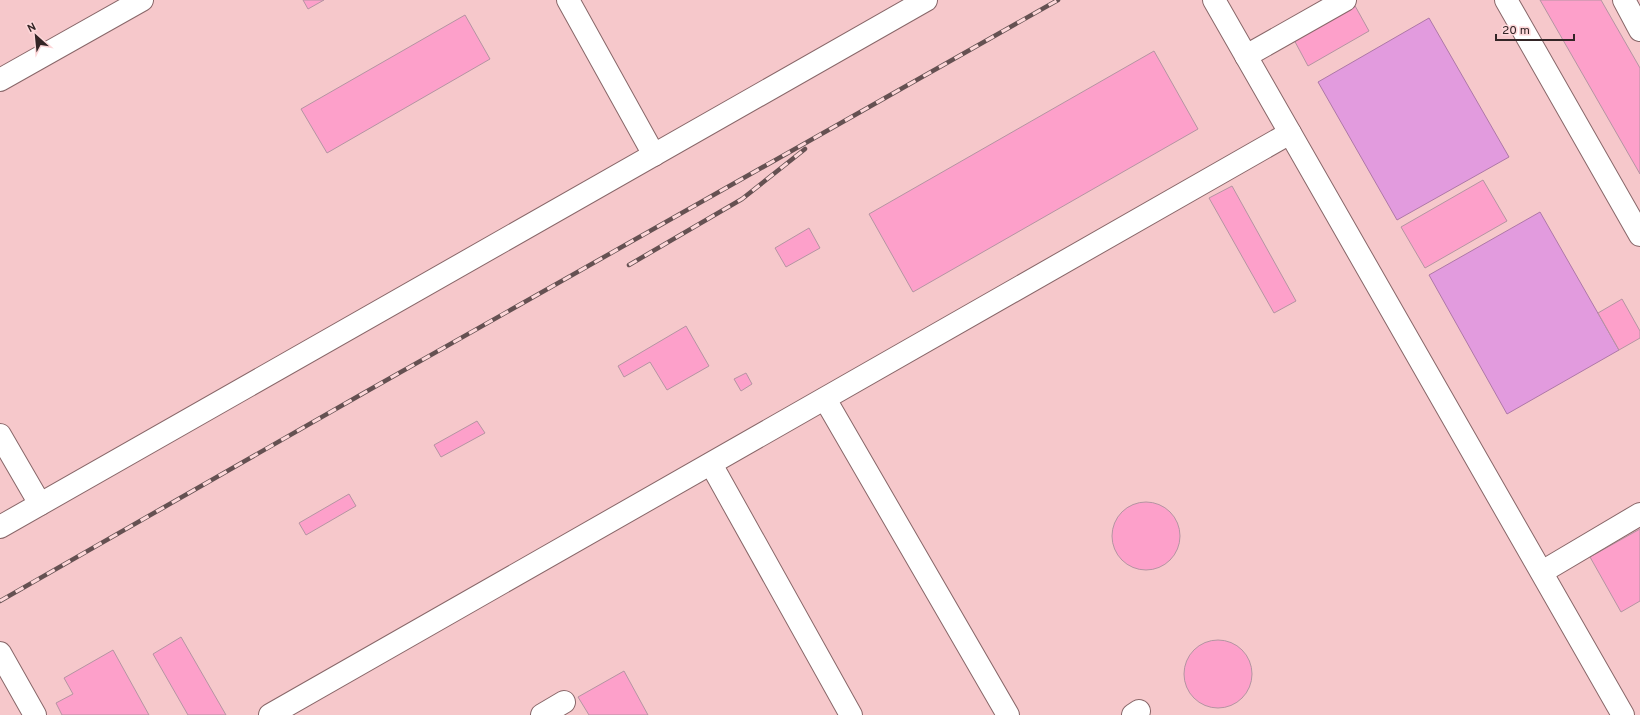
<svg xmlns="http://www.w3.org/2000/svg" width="1640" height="715" viewBox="0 0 1640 715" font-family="Overpass,sans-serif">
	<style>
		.built { fill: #f6c8cb }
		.water { fill: #e29bde; stroke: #ae78a7 }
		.building { fill: #fda0ca; stroke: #b594a2 }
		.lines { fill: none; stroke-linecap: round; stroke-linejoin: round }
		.minor-casing { stroke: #886769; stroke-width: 24 }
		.minor { stroke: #fff; stroke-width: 22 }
		.rail-casing { stroke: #655152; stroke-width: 4.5 }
		.rail { stroke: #fdd7d9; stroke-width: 3; stroke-dasharray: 9; stroke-linecap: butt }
	</style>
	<rect width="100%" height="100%" fill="#fdd7d9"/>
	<rect class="built" x="0" y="0" width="1640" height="715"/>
	<g class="water">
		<path d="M1429 18 1509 157 1397 220 1318 82Z"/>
		<path d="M1540 212 1619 350 1507 414 1429 275Z"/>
	</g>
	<g class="building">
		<path d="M303 0H324L308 9Z"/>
		<path d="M1540 0H1601L1640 68V174Z"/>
		<path d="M1354 4 1369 31 1308 66 1293 38Z"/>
		<path d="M465 15 490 59 327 153 301 109Z"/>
		<path d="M1154 51 1198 129 913 292 869 214Z"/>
		<path d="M1483 180 1507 221 1425 268 1401 227Z"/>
		<path d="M1232 186 1296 301 1274 313 1209 198Z"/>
		<path d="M809 228 820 248 786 267 775 248Z"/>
		<path d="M1622 299 1640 331V338L1619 350 1598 313Z"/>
		<path d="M686 326 709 366 667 390 650 362 624 377 618 366Z"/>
		<path d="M746 373 752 384 741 391 734 379Z"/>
		<path d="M477 421 485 433 441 457 434 445Z"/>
		<path d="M349 494 356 506 306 535 299 523Z"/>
		<circle cx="1146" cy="536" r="34"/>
		<path d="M1640 529V601L1621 612 1590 557Z"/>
		<path d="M181 637 226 715H188L153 654Z"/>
		<circle cx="1218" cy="674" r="34"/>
		<path d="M113 650 149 715H62L56 703 73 694 64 678Z"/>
		<path d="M624 671 648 715H589L578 697Z"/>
	</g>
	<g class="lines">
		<defs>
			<g id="minor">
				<path d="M568 0 654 155"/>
				<path d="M1214 0 1623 715"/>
				<path d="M1506 0 1640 235"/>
				<path d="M1624 0 1640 30"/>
				<path d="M1246 56 1345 0"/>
				<path d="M0 80 142 0"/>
				<path d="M825 399 1008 715"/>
				<path d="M0 435 40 504"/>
				<path d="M711 464 851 715"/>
				<path d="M0 527 926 0"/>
				<path d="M1542 572 1640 514"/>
				<path d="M0 653 35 715"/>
				<path d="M270 715 1290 133"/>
				<path d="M542 715 564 702"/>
				<path d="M1133 715 1139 711"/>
			</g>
		</defs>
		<use href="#minor" class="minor-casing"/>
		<use href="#minor" class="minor"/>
		<defs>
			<g id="rail">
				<path d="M629 265 742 199 805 149"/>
				<path d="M0 601 362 394 1058 0"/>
			</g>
		</defs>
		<use href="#rail" class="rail-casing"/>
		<use href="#rail" class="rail"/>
	</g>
	<g transform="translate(36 36) rotate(333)" stroke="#fdd7d9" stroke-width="3" paint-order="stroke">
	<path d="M0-3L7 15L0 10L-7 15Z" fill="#332526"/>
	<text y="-6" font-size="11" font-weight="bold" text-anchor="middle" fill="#332526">N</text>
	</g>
	<path d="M1496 34v6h78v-6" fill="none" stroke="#332526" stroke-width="2"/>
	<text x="1502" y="34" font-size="12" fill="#332526" stroke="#fdd7d9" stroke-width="3" paint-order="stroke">20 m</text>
</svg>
